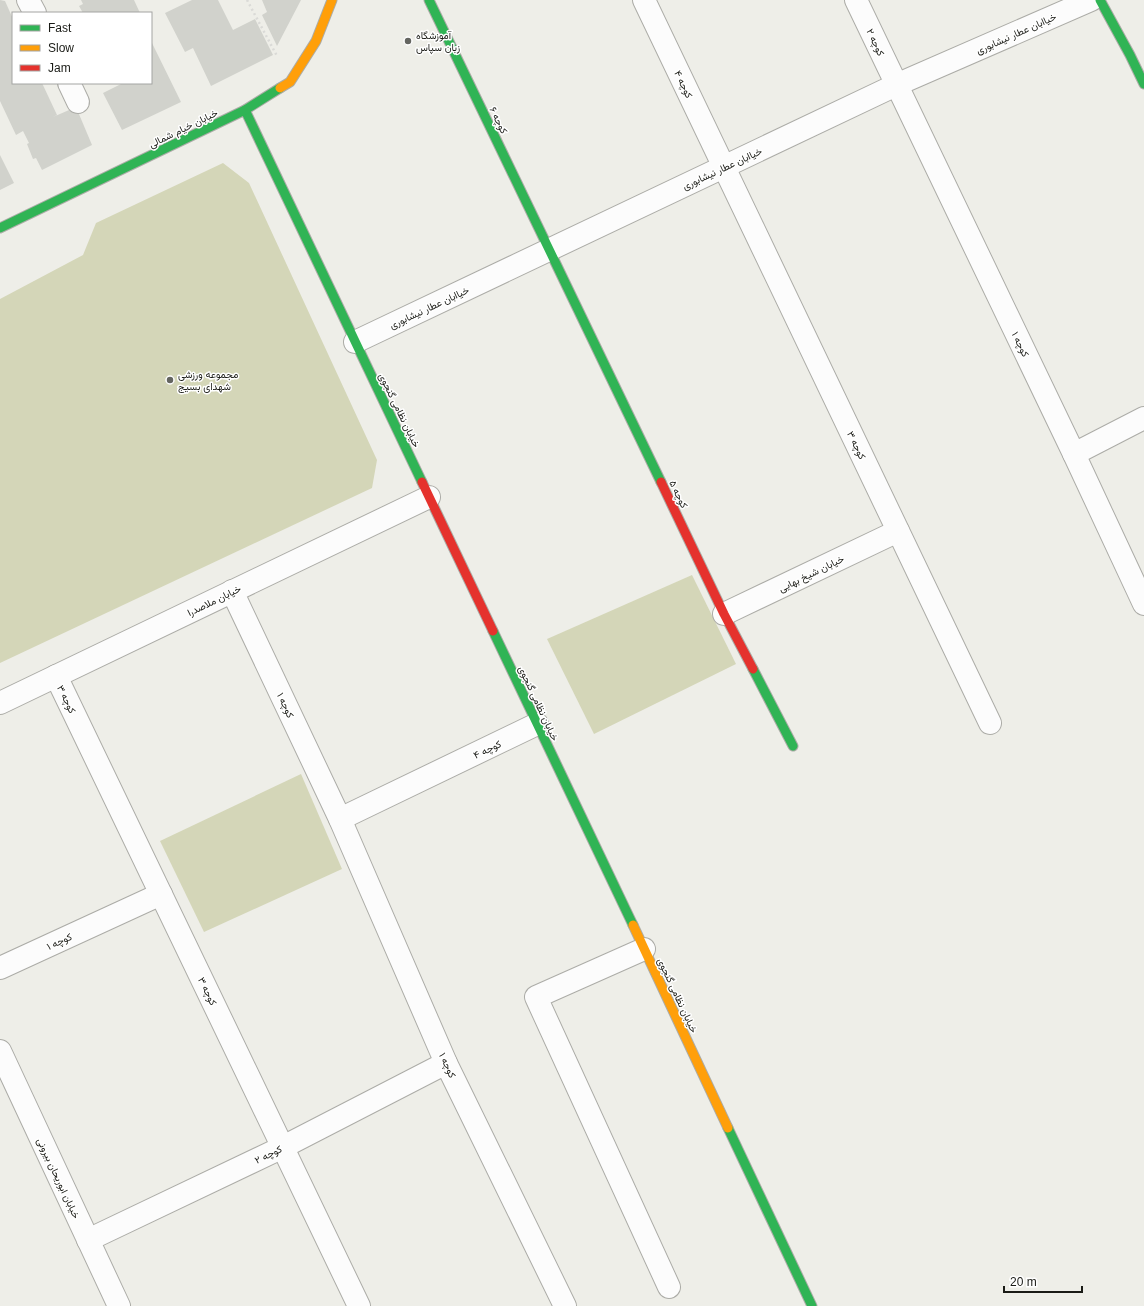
<svg xmlns="http://www.w3.org/2000/svg" width="1144" height="1306" viewBox="0 0 1144 1306" font-family="Arial,Vazirmatn,sans-serif">
	<style>
		.green { fill: #d4d6b8 }
		.building { fill: #d1d2cc }
		.lines { fill: none; stroke-linecap: round; stroke-linejoin: round }
		.street-casing { stroke: #acaca7; stroke-width: 24 }
		.fast-casing { stroke: #acaca7; stroke-width: 11 }
		.slow-casing { stroke: #acaca7; stroke-width: 11 }
		.jam-casing { stroke: #acaca7; stroke-width: 11 }
		.path { stroke: #dadad7; stroke-width: 2.5; stroke-dasharray: 2 3; stroke-linecap: butt }
		.street { stroke: #fcfcfc; stroke-width: 22 }
		.fast { stroke: #30b455; stroke-width: 9 }
		.slow { stroke: #ff9f0a; stroke-width: 9 }
		.jam { stroke: #e5322d; stroke-width: 9 }
		.poi-dot { fill: #646560; stroke: #fff; stroke-width: 1.5 }
		.labels { text-anchor: middle; stroke-width: 3; stroke-linejoin: round; paint-order: stroke }
		.street-label { font-size: 10px; fill: #1a1b16; stroke: #fff }
		.poi-label { font-size: 10px; fill: #1a1b16; stroke: #fff; text-anchor: start }
	</style>
	<rect width="100%" height="100%" fill="#eeeee8"/>
	<g class="green">
		<path d="M223 163 249 183 377 460 372 488 0 663V299L83 255 96 223Z"/>
		<path d="M692 575 736 664 594 734 547 639Z"/>
		<path d="M301 774 342 869 204 932 160 841Z"/>
	</g>
	<g class="building">
		<path d="M0 0 5 1 13 19V83H42L57 115 53 117 76 107 92 145 42 170 36 158 33 159 27 144 29 143 23 131 16 135 0 101Z"/>
		<path d="M81 0H134L140 13H83L79 6 83 4Z"/>
		<path d="M192 0H218L233 30 255 19 273 55 211 86 193 48 185 52 165 13Z"/>
		<path d="M262 0H301L277 46 262 15 267 12Z"/>
		<path d="M151 41 181 102 122 130 103 93 123 83H151Z"/>
		<path d="M0 155 14 183 0 190Z"/>
	</g>
	<g class="lines">
		<defs>
			<g id="street">
				<path d="M28 0 35 13"/>
				<path d="M644 0 990 723"/>
				<path d="M856 0 1074 454 1144 604"/>
				<path d="M69 83 78 102"/>
				<path d="M355 342 896 85 1091 0"/>
				<path d="M1074 454 1144 418"/>
				<path d="M232 591 340 819 446 1063 565 1306"/>
				<path d="M724 614 898 531"/>
				<path d="M56 676 359 1306"/>
				<path d="M0 703 429 497"/>
				<path d="M340 819 537 724"/>
				<path d="M644 949 536 997 669 1287"/>
				<path d="M0 968 161 894"/>
				<path d="M0 1051 119 1306"/>
				<path d="M88 1240 283 1147 446 1063"/>
			</g>
			<g id="fast">
				<path d="M429 0 661 482"/>
				<path d="M1100 0 1130 55 1144 84"/>
				<path d="M245 110 422 482"/>
				<path d="M0 228 245 110 280 88"/>
				<path d="M493 631 633 925"/>
				<path d="M753 669 793 746"/>
				<path d="M728 1128 812 1306"/>
			</g>
			<g id="slow">
				<path d="M280 88 290 82 316 41 332 0"/>
				<path d="M633 925 728 1128"/>
			</g>
			<g id="jam">
				<path d="M422 482 493 631"/>
				<path d="M661 482 724 614 753 669"/>
			</g>
		</defs>
		<use href="#street" class="street-casing"/>
		<use href="#fast" class="fast-casing"/>
		<use href="#slow" class="slow-casing"/>
		<use href="#jam" class="jam-casing"/>
		<path class="path" d="M247 0 277 56"/>
		<use href="#street" class="street"/>
		<use href="#fast" class="fast"/>
		<use href="#slow" class="slow"/>
		<use href="#jam" class="jam"/>
	</g>
	<g class="poi-dot">
		<circle cx="408" cy="41" r="4"/>
		<circle cx="170" cy="380" r="4"/>
	</g>
	<g class="labels">
		<g class="street-label">
			<text transform="translate(1016 33) rotate(-24)" y="4">خیاابان عطار نیشابوری</text>
			<text transform="translate(876 42) rotate(65)" y="4">کوچه ۲</text>
			<text transform="translate(684 84) rotate(64)" y="4">کوچه ۴</text>
			<text transform="translate(499 120) rotate(64)" y="4">کوچه ۶</text>
			<text transform="translate(183 128) rotate(-26)" y="4">خیابان خیام شمالی</text>
			<text transform="translate(722 168) rotate(-25)" y="4">خیاابان عطار نیشابوری</text>
			<text transform="translate(429 307) rotate(-25)" y="4">خیاابان عطار نیشابوری</text>
			<text transform="translate(1021 344) rotate(64)" y="4">کوچه ۱</text>
			<text transform="translate(400 410) rotate(64)" y="4">خیابان نظامی گنجوی</text>
			<text transform="translate(857 445) rotate(64)" y="4">کوچه ۳</text>
			<text transform="translate(679 494) rotate(64)" y="4">کوچه ۵</text>
			<text transform="translate(811 573) rotate(-26)" y="4">خیابان شیخ بهایی</text>
			<text transform="translate(214 600) rotate(-26)" y="4">خیابان ملاصدرا</text>
			<text transform="translate(67 699) rotate(64)" y="4">کوچه ۳</text>
			<text transform="translate(539 703) rotate(65)" y="4">خیابان نظامی گنجوی</text>
			<text transform="translate(286 705) rotate(65)" y="4">کوچه ۱</text>
			<text transform="translate(487 749) rotate(-26)" y="4">کوچه ۴</text>
			<text transform="translate(59 941) rotate(-25)" y="4">کوچه ۱</text>
			<text transform="translate(208 991) rotate(64)" y="4">کوچه ۳</text>
			<text transform="translate(678 995) rotate(65)" y="4">خیابان نظامی گنجوی</text>
			<text transform="translate(448 1065) rotate(65)" y="4">کوچه ۱</text>
			<text transform="translate(268 1154) rotate(-26)" y="4">کوچه ۲</text>
			<text transform="translate(59 1178) rotate(65)" y="4">خیابان ابوریحان بیرونی</text>
		</g>
		<g class="poi-label">
			<text x="416" y="39">آموزشگاه<tspan x="416" dy="12">زبان سپاس</tspan></text>
			<text x="178" y="378">مجموعه ورزشی<tspan x="178" dy="12">شهدای بسیج</tspan></text>
		</g>
	</g>
	<rect x="12" y="12" width="140" height="72" fill="#ffffff" stroke="#a3a4a2"/>
	<rect x="20" y="25" width="20" height="6" fill="#30b455" stroke="#a3a4a2"/>
	<text x="48" y="32" font-size="12" fill="#1a1b16">Fast</text>
	<rect x="20" y="45" width="20" height="6" fill="#ff9f0a" stroke="#a3a4a2"/>
	<text x="48" y="52" font-size="12" fill="#1a1b16">Slow</text>
	<rect x="20" y="65" width="20" height="6" fill="#e5322d" stroke="#a3a4a2"/>
	<text x="48" y="72" font-size="12" fill="#1a1b16">Jam</text>
	<path d="M1004 1286v6h78v-6" fill="none" stroke="#1a1b16" stroke-width="2"/>
	<text x="1010" y="1286" font-size="12" fill="#1a1b16" stroke="#ffffff" stroke-width="3" paint-order="stroke">20 m</text>
</svg>
